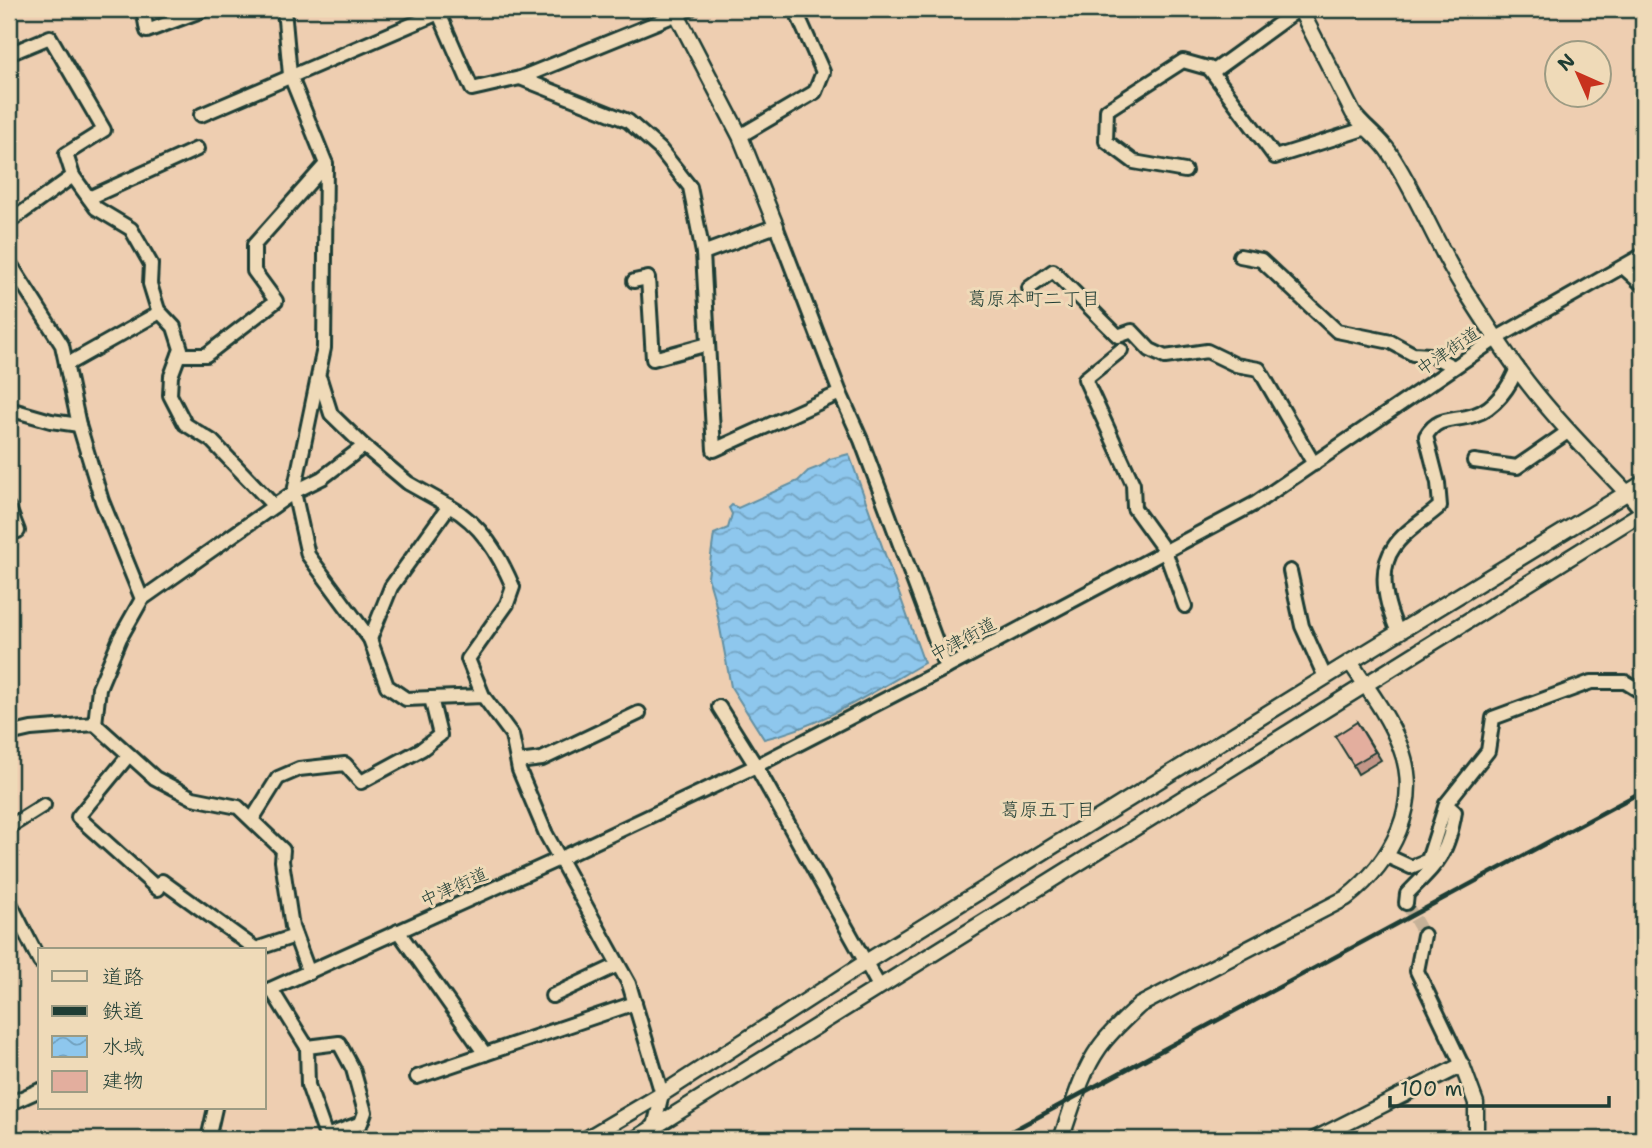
<svg xmlns="http://www.w3.org/2000/svg" width="1652" height="1148" viewBox="0 0 1652 1148" font-family="'Shantell Sans','Klee One',sans-serif">
	<style>
		.water { fill: url(#water-waves); stroke: #6290a3; stroke-width: 2 }
		.lines { fill: none; stroke-linecap: round; stroke-linejoin: round }
		.minor-tunnel { stroke: #c5b198; stroke-width: 12; stroke-dasharray: 12 6; stroke-linecap: butt }
		.minor-casing { stroke: #1f3d34; stroke-width: 18 }
		.tertiary-casing { stroke: #1f3d34; stroke-width: 19 }
		.minor { stroke: #efdab8; stroke-width: 12 }
		.tertiary { stroke: #efdab8; stroke-width: 14 }
		.rail { stroke: #1f3d34; stroke-width: 4.5 }
		.wall { fill: #c39688; stroke: #1f3d34; stroke-width: 2 }
		.building { fill: #e3ae9e; stroke: #1f3d34; stroke-width: 2 }
		.labels { text-anchor: middle; stroke-width: 6; stroke-linejoin: round; paint-order: stroke }
		.street-label { font-size: 18px; fill: #1f3d34; stroke: #efdab8 }
		.neighbourhood-label { font-size: 19px; fill: #1f3d34; stroke: #efdab8 }
	</style>
	<defs>
		<pattern id="water-waves" width="16" height="10" patternUnits="userSpaceOnUse" patternTransform="scale(1.75)"><rect width="16" height="10" fill="#8ec7ed"/><path d="M0 5q4-4 8 0t8 0" fill="none" stroke="#73a3c1"/></pattern>
	</defs>
	<rect width="100%" height="100%" fill="#eeceb1"/>
	<filter id="ink" filterUnits="userSpaceOnUse"><feTurbulence type="fractalNoise" baseFrequency=".0143" numOctaves="2"/><feDisplacementMap in="SourceGraphic" scale="14" xChannelSelector="R" yChannelSelector="G"/><feConvolveMatrix kernelMatrix="1 2 1 2 8 2 1 2 1" color-interpolation-filters="sRGB"/></filter>
	<g filter="url(#ink)">
		<path class="water" d="M849 454 924 663C873 692 821 726 764 739L731 687 715 601 708 577 714 534 728 528 732 514 729 508 732 505 738 508 798 481 808 471 821 466 830 459Z"/>
		<g class="lines">
			<path class="minor-tunnel" d="M1406 903 1424 935"/>
			<defs>
				<g id="minor">
					<path d="M143 9 147 31 206 9"/>
					<path d="M284 9 290 75 326 164 324 348 294 492 308 555 370 639 387 686 406 699 483 696 512 735 519 770 546 834 629 984 662 1094 651 1139"/>
					<path d="M437 9 472 89 520 78 690 9"/>
					<path d="M9 54 50 37 104 130 66 154 73 176 9 222"/>
					<path d="M1209 68 1275 157 1367 128"/>
					<path d="M520 78 628 121 660 149 690 187 703 253 714 450 840 393"/>
					<path d="M201 115 448 9"/>
					<path d="M740 136 815 92 823 72 795 9"/>
					<path d="M1185 171 1134 162 1106 141 1107 110 1183 61 1215 70 1299 9"/>
					<path d="M73 176 96 208 131 229 151 264 150 284 158 310 174 327 181 349 171 376 170 395 185 424 212 441 274 506"/>
					<path d="M89 198 197 149"/>
					<path d="M703 253 776 226 840 393 861 440 946 668"/>
					<path d="M1240 256 1261 260 1337 331 1391 342 1413 354 1430 355 1454 367"/>
					<path d="M9 262 62 345 79 425 102 501 142 599"/>
					<path d="M1623 267 1643 285"/>
					<path d="M634 281 648 278 653 359 708 344"/>
					<path d="M1029 288 1053 271 1118 336 1132 331 1150 350 1165 357 1207 351 1236 365 1259 369 1314 464"/>
					<path d="M1121 350 1085 379 1133 484 1134 508 1165 551 1185 606"/>
					<path d="M179 355H206L276 301 254 271V245L326 164"/>
					<path d="M66 365 155 315"/>
					<path d="M320 379 331 414 364 446"/>
					<path d="M9 409 51 421 79 425"/>
					<path d="M1474 461 1517 467 1569 431"/>
					<path d="M1627 493 1643 512"/>
					<path d="M449 506C481 524 499 554 513 587L507 604 468 659 483 696"/>
					<path d="M9 508 18 531 9 534"/>
					<path d="M1290 571 1302 626 1325 677"/>
					<path d="M1398 632C1387 607 1376 572 1394 547 1404 531 1426 519 1440 506L1438 483 1426 436C1438 415 1454 422 1474 415 1494 409 1511 386 1517 367"/>
					<path d="M719 707 756 766 879 986"/>
					<path d="M95 724 99 688 120 638 142 599 294 492 322 478 364 446 408 483 449 506 391 587 370 639"/>
					<path d="M9 734 31 729 95 724 155 778 193 798 238 807 283 850 282 861 292 927 309 973"/>
					<path d="M129 755 78 817 158 889 162 881 256 949 295 936"/>
					<path d="M518 762 542 759 639 713"/>
					<path d="M253 818 278 778 299 769 345 764 361 782 422 749 440 735 431 698"/>
					<path d="M9 827 44 805"/>
					<path d="M1387 856 1411 867 1428 860 1446 804 1488 751 1493 718 1591 682H1625L1643 693"/>
					<path d="M9 901 40 962"/>
					<path d="M1406 903 1407 894C1438 862 1447 857 1455 812L1446 804"/>
					<path d="M398 931 485 1054"/>
					<path d="M1424 935 1417 971 1462 1065"/>
					<path d="M271 989 307 1047 339 1043 353 1069 365 1112 361 1123 326 1136 308 1085 307 1047"/>
					<path d="M264 992 559 859 756 766 946 668 1256 503 1497 338 1643 255"/>
					<path d="M552 996 618 965"/>
					<path d="M417 1077 635 1003"/>
					<path d="M9 1104 40 1090"/>
					<path d="M208 1139 215 1108"/>
				</g>
				<g id="tertiary">
					<path d="M674 9 740 136 776 226"/>
					<path d="M1300 9 1353 113C1364 128 1379 137 1389 152 1417 194 1435 242 1461 284 1482 317 1503 351 1527 382 1557 421 1593 457 1627 493"/>
					<path d="M586 1139 662 1094 866 962 1350 662 1643 483"/>
					<path d="M635 1139 1643 512"/>
					<path d="M1061 1139C1072 1109 1080 1075 1099 1048 1110 1032 1126 1018 1140 1005L1346 898C1392 862 1423 804 1400 746 1388 715 1368 689 1350 662"/>
					<path d="M1315 1139 1462 1065 1476 1103V1139"/>
				</g>
			</defs>
			<use href="#minor" class="minor-casing"/>
			<use href="#tertiary" class="tertiary-casing"/>
			<use href="#minor" class="minor"/>
			<use href="#tertiary" class="tertiary"/>
			<path class="rail" d="M997 1139 1643 791"/>
		</g>
		<path class="wall" d="M1357 722 1381 760 1358 774 1353 765Z"/>
		<path class="building" d="M1357 722 1375 752 1353 765 1335 736Z"/>
	</g>
	<g class="labels">
		<g class="street-label">
			<text transform="translate(1448 351) rotate(-34)" y="6">中津街道</text>
			<text transform="translate(963 639) rotate(-28)" y="6">中津街道</text>
			<text transform="translate(454 887) rotate(-24)" y="6">中津街道</text>
		</g>
		<g class="neighbourhood-label">
			<text x="1034" y="305">葛原本町二丁目</text>
			<text x="1048" y="816">葛原五丁目</text>
		</g>
	</g>
	<rect width="1652" height="1148" fill="none" stroke="#efdab8" stroke-width="35"/>
	<rect x="18" y="18" width="1617" height="1113" fill="none" stroke="#1f3d34" stroke-width="2.5" filter="url(#ink)"/>
	<rect x="38" y="948" width="228" height="161" fill="#efdab8" stroke="#9c9b83" stroke-width="2"/>
	<rect x="52" y="971" width="35" height="10" fill="#efdab8" stroke="#9c9b83" stroke-width="2"/>
	<text x="102" y="984" font-size="21" fill="#1f3d34">道路</text>
	<rect x="52" y="1006" width="35" height="10" fill="#1f3d34" stroke="#9c9b83" stroke-width="2"/>
	<text x="102" y="1018" font-size="21" fill="#1f3d34">鉄道</text>
	<rect x="52" y="1036" width="35" height="21" fill="url(#water-waves)" stroke="#9c9b83" stroke-width="2"/>
	<text x="102" y="1054" font-size="21" fill="#1f3d34">水域</text>
	<rect x="52" y="1071" width="35" height="21" fill="#e3ae9e" stroke="#9c9b83" stroke-width="2"/>
	<text x="102" y="1088" font-size="21" fill="#1f3d34">建物</text>
	<g transform="translate(1578 74) rotate(315)"><circle r="33" fill="#efdab8" stroke="#9c9b83" stroke-width="2"/>
	<path d="M0-5L12 26L0 18L-12 26Z" fill="#c8321e"/>
	<text y="-10" font-size="19" font-weight="bold" text-anchor="middle" fill="#1f3d34">N</text>
	</g>
	<path d="M1390 1096v10h219v-10" fill="none" stroke="#1f3d34" stroke-width="3.5"/>
	<text x="1400" y="1096" font-size="21" fill="#1f3d34" stroke="#efdab8" stroke-width="5" paint-order="stroke">100 m</text>
</svg>
